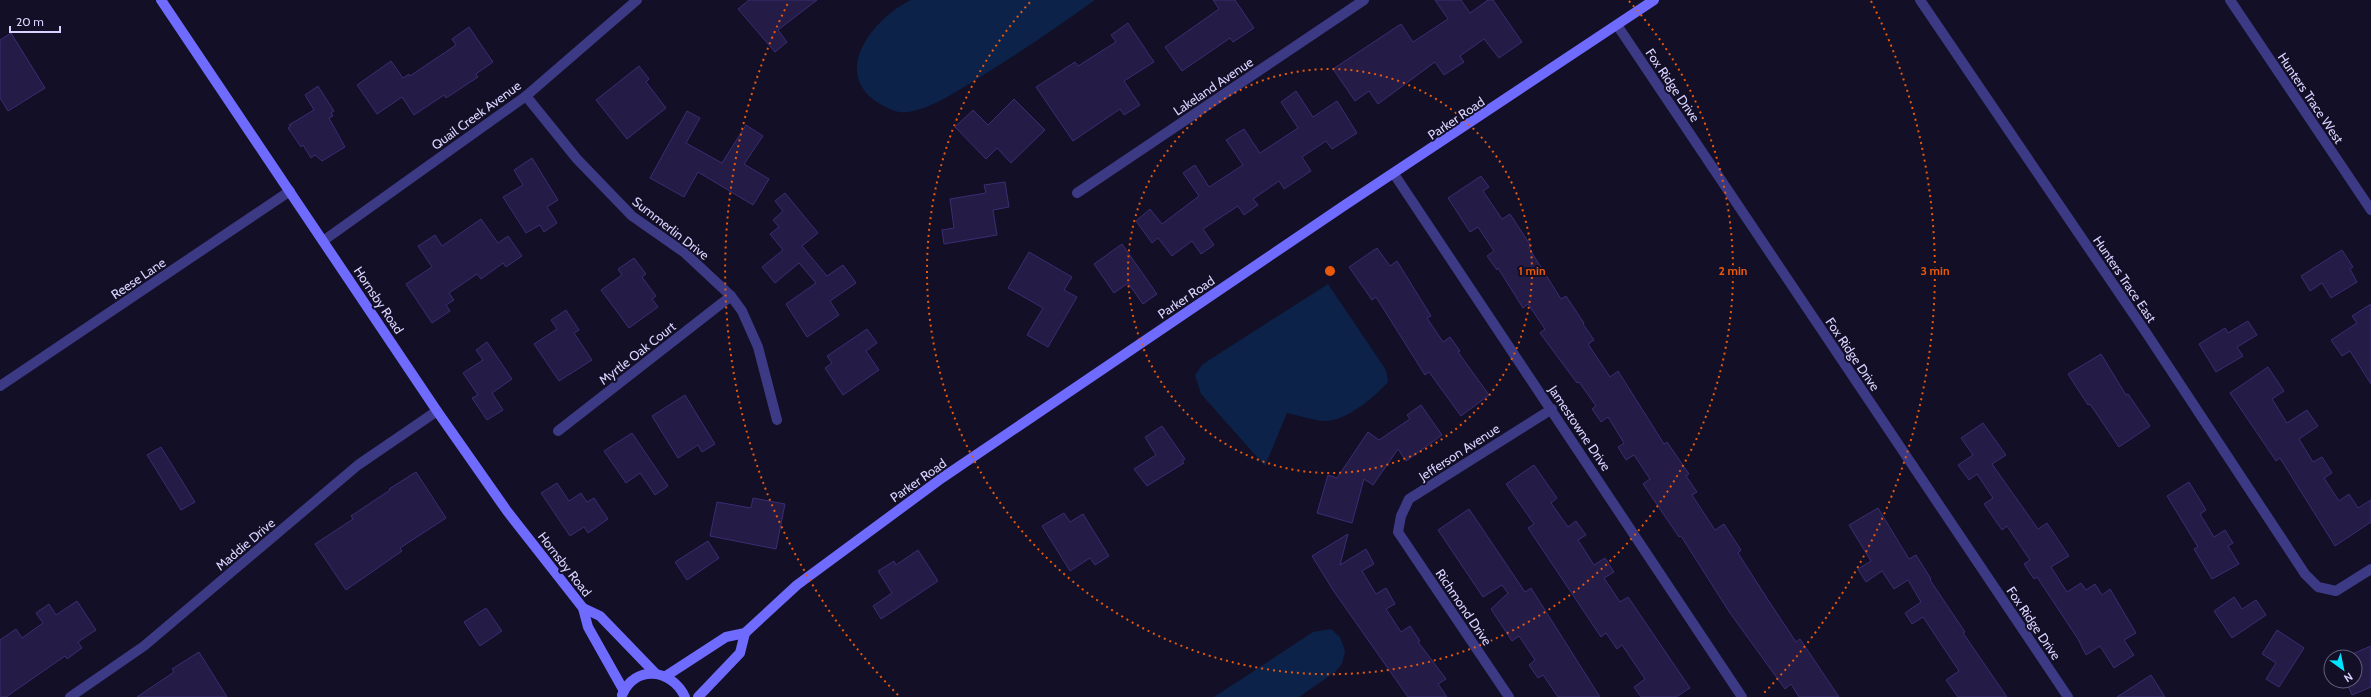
<svg xmlns="http://www.w3.org/2000/svg" width="2371" height="697" viewBox="0 0 2371 697" font-family="Cabin,sans-serif">
	<style>
		.water { fill: #0c2248 }
		.building { fill: #241b47; stroke: #3b2d73 }
		.lines { fill: none; stroke-linecap: round; stroke-linejoin: round }
		.street { stroke: #3d3a85; stroke-width: 10 }
		.secondary { stroke: #6f6bff; stroke-width: 10 }
		.ring { fill: none; stroke: #e8590c; stroke-width: 2; stroke-dasharray: 2 4 }
		.labels { text-anchor: middle; stroke-width: 4; stroke-linejoin: round; paint-order: stroke }
		.street-label { font-size: 13px; fill: #d9d4ff; stroke: #130f26 }
		.centre { fill: #e8590c; stroke: #130f26; stroke-width: 2 }
		.ring-label { font-size: 12px; text-anchor: middle; font-weight: bold; fill: #e8590c; stroke: #130f26; stroke-width: 4; stroke-linejoin: round; paint-order: stroke }
	</style>
	<rect width="100%" height="100%" fill="#130f26"/>
	<g class="water">
		<path d="M911 0H1095C1056 28 1016 55 974 81 954 93 932 108 909 112 898 114 889 109 880 104 829 74 873 18 911 0Z"/>
		<path d="M1328 284 1386 370 1388 382C1375 397 1344 423 1323 421 1311 420 1299 415 1287 413L1265 466 1201 394 1195 375 1203 364Z"/>
		<path d="M1331 629 1340 637 1345 651 1342 664 1335 672 1299 697H1214L1313 632Z"/>
	</g>
	<g class="building">
		<path d="M749 0H817L778 30 787 42 775 52 738 9Z"/>
		<path d="M1213 0H1235L1254 28 1233 42 1230 38 1182 71 1165 47 1219 9Z"/>
		<path d="M1435 0H1461L1470 13 1488 0H1493L1522 42 1499 58 1484 39 1460 56 1464 62 1444 75 1435 62 1378 104 1369 91 1355 101 1333 69 1401 24 1413 42 1448 19Z"/>
		<path d="M1128 23 1154 62 1124 81 1140 105 1124 115 1120 109 1073 141 1036 87 1075 62 1078 66 1116 42 1111 35Z"/>
		<path d="M469 27 493 62 476 74 478 77 446 98 444 95 414 115 402 97 377 114 357 85 391 61 403 78 409 74 410 76 456 45 452 39Z"/>
		<path d="M11 33 45 88 8 111 0 98V40Z"/>
		<path d="M639 66 649 79 646 82 666 108 627 139 596 100Z"/>
		<path d="M318 86 334 111 331 113 333 116 329 118 345 147 322 161 315 155 311 158 303 145 301 147 288 128 291 126 289 125 314 110 305 95Z"/>
		<path d="M1296 91 1313 117 1337 101 1357 133 1332 149 1326 141 1302 157 1311 171 1284 189 1279 181 1253 199 1258 205 1244 215 1238 206 1203 229 1214 245 1201 254 1192 241 1172 256 1158 238 1152 243 1136 221 1150 209 1162 224 1199 196 1183 173 1195 165 1209 187 1243 165 1226 140 1244 129 1260 153 1298 128 1281 102Z"/>
		<path d="M1014 99 1045 130 1011 163 997 148 986 159 955 127 973 110 988 125Z"/>
		<path d="M687 111 700 118 686 143 722 163 746 125 763 136 744 164 769 179 753 205 698 172 684 197 650 178Z"/>
		<path d="M532 158 558 200 547 207 557 223 544 232 540 225 526 233 503 197 523 185 514 170Z"/>
		<path d="M1481 176 1489 187 1483 191 1502 219 1510 214 1531 246 1529 248 1561 299 1566 296 1584 323 1583 324 1594 340 1588 344 1610 377 1618 371 1664 444 1667 442 1689 474 1686 476 1697 492 1692 495 1715 530 1724 524 1741 550 1738 553 1770 603 1796 642 1800 639 1839 697H1799L1791 684 1785 689 1730 613 1681 536 1679 537 1643 484 1650 479 1634 455 1626 460 1618 447 1624 443 1608 417 1601 422 1592 409 1596 406 1579 382 1577 383 1540 333 1545 329 1528 304 1523 308 1498 268 1497 270 1487 256 1494 251 1478 227 1470 232 1448 198Z"/>
		<path d="M1005 182 1009 207 993 210 997 235 944 244 942 230 954 228 950 199 986 193 984 185Z"/>
		<path d="M785 193 818 233 802 246 827 276 843 265 856 283 830 301 839 315 807 337 786 304 816 283 799 263 775 283 762 267 783 250 770 234 779 227 773 220 783 211 775 201Z"/>
		<path d="M481 219 498 243 508 236 522 256 506 267 503 263 481 279 477 274 449 293 454 300 446 305 450 311 432 323 406 284 432 267 418 246 435 235 442 246Z"/>
		<path d="M1122 244 1157 294 1143 304 1128 283 1114 293 1094 264Z"/>
		<path d="M1377 248 1390 266 1397 261 1431 316 1427 318 1443 342 1450 337 1460 351 1458 352 1489 395 1461 416 1429 372 1425 375 1376 297 1372 300 1349 267Z"/>
		<path d="M2342 250 2353 267 2350 269 2357 282 2331 298 2322 283 2310 291 2301 276Z"/>
		<path d="M1029 252 1072 277 1064 290 1077 297 1048 347 1027 335 1043 308 1008 288Z"/>
		<path d="M634 258 646 274 642 277 656 296 652 299 658 307 629 328 601 290 622 275 618 269Z"/>
		<path d="M2371 304V384L2350 351 2342 356 2331 340 2357 323 2352 316Z"/>
		<path d="M566 310 579 330 574 333 592 360 559 381 534 344 557 329 551 320Z"/>
		<path d="M2248 321 2257 335 2237 347 2243 356 2216 372 2199 344 2225 328 2228 333Z"/>
		<path d="M867 329 877 343 866 351 879 370 843 395 825 368 832 363 827 356Z"/>
		<path d="M487 342 512 379 492 393 503 410 487 420 472 398 478 395 463 373 483 360 476 350Z"/>
		<path d="M2101 354 2126 395 2128 394 2150 426 2119 447 2090 404 2088 405 2068 374Z"/>
		<path d="M2268 367 2284 391 2272 399 2287 423 2307 410 2318 426 2299 439 2313 462 2322 457 2332 473 2324 478 2339 501 2349 494 2358 508 2371 500V522L2335 546 2280 458 2276 461 2230 393Z"/>
		<path d="M685 395 715 444 702 452 698 445 678 458 652 416Z"/>
		<path d="M1421 405 1442 435 1406 461 1398 449 1373 485 1364 479 1352 523 1317 513 1328 475 1337 478 1368 432 1379 440 1410 419 1407 415Z"/>
		<path d="M1983 423 2006 455 1992 464 2038 529 2047 523 2069 556 2051 567 2067 592 2081 583 2086 590 2095 584 2102 595 2110 589 2136 633 2124 640 2134 655 2114 668 2100 646 2086 655 2078 639 2037 577 2034 579 2024 564 2030 560 2007 526 2002 530 1984 504 1993 498 1977 474 1969 480 1958 465 1973 455 1961 438Z"/>
		<path d="M1162 426 1185 459 1182 461 1184 463 1147 486 1134 469 1156 455 1145 437Z"/>
		<path d="M632 433 668 486 655 495 640 473 626 483 604 451Z"/>
		<path d="M161 447 195 502 181 510 147 455Z"/>
		<path d="M1534 465 1557 498 1551 503 1568 527 1576 521 1586 535 1578 540 1594 565 1605 558 1614 572 1604 578 1620 602 1628 597 1690 688 1676 697H1641L1634 687 1645 679 1622 645 1617 649 1606 633 1601 637 1528 528 1534 524 1506 484Z"/>
		<path d="M416 472 446 518 400 548 402 551 346 590 315 544 353 519 351 516 390 490 389 489Z"/>
		<path d="M2189 482 2206 510 2200 514 2214 537 2225 530 2233 543 2228 546 2239 564 2212 579 2194 549 2198 547 2167 496Z"/>
		<path d="M557 483 569 501 581 493 587 502 594 498 608 519 588 533 584 527 570 536 541 493Z"/>
		<path d="M753 498 785 504 776 549 710 536 717 502 751 508Z"/>
		<path d="M1878 508 1909 559 1916 555 1931 579 1930 580 1965 632 1963 633 2007 697H1958L1946 680 1959 671 1923 617 1912 624 1905 613 1921 602 1908 580 1894 589 1882 571 1866 582 1858 569 1871 561 1849 525Z"/>
		<path d="M1469 509 1525 592 1531 588 1600 697H1558L1543 675 1538 678 1529 665 1535 660 1519 636 1512 641 1491 609 1508 593 1502 585 1483 597 1438 530Z"/>
		<path d="M1064 513 1070 522 1083 514 1109 556 1095 565 1090 558 1070 571 1042 526Z"/>
		<path d="M1348 534 1340 565 1366 549 1374 564 1362 571 1376 594 1386 588 1395 604 1386 609 1401 632 1410 626 1420 641 1418 642 1446 679 1438 684 1447 697H1408L1333 590 1312 556Z"/>
		<path d="M708 541 719 558 687 580 675 562Z"/>
		<path d="M918 550 938 581 881 619 873 606 892 593 878 571 894 561 896 565Z"/>
		<path d="M2234 597 2242 609 2256 600 2266 615 2232 638 2214 611Z"/>
		<path d="M77 601 96 630 78 642 82 648 67 659 65 656 6 697H0V640L16 629 22 638 43 623 36 613 49 604 56 615Z"/>
		<path d="M486 608 502 631 480 646 464 622Z"/>
		<path d="M2277 630 2304 648 2279 687 2266 679 2276 663 2262 654Z"/>
		<path d="M2371 646V687L2352 695 2346 681H2355V657H2345Z"/>
		<path d="M199 652 227 697H137L174 672 172 669Z"/>
		<path d="M2151 675 2165 697H2117Z"/>
	</g>
	<g class="lines">
		<g class="street">
			<path d="M1920 0 2147 334 2305 574 2318 587 2336 591 2371 569"/>
			<path d="M2230 0 2371 210"/>
			<path d="M1617 25 2068 697"/>
			<path d="M526 96 577 159 632 216 685 253 731 296 742 311 758 347 777 420"/>
			<path d="M1394 174 1742 697"/>
			<path d="M1077 193 1364 0"/>
			<path d="M323 241 526 96 637 0"/>
			<path d="M0 386 290 191"/>
			<path d="M558 431 731 296"/>
			<path d="M70 697 144 646 358 465 437 411"/>
			<path d="M1509 697 1398 532 1401 516 1409 499 1552 409"/>
		</g>
		<g class="secondary">
			<path d="M161 0 437 411 507 511 583 608 588 627 624 691"/>
			<path d="M583 608 600 616 656 674"/>
			<path d="M666 676 726 637 745 633 797 585 942 478 1345 205 1654 0"/>
			<path d="M622 695C635 664 672 669 685 697"/>
			<path d="M698 697 740 653 745 633"/>
		</g>
	</g>
	<g class="ring">
		<circle cx="1330" cy="271" r="202"/>
		<path d="M1629 1A403 403 0 1 1 1031 1"/>
		<path d="M898 695A605 605 0 0 1 789 1M1871 1A605 605 0 0 1 1762 695"/>
	</g>
	<g class="labels">
		<g class="street-label">
			<text transform="translate(1673 85) rotate(56)" y="5">Fox Ridge Drive</text>
			<text transform="translate(1213 86) rotate(-34)" y="5">Lakeland Avenue</text>
			<text transform="translate(2311 98) rotate(56)" y="5">Hunters Trace West</text>
			<text transform="translate(476 115) rotate(-36)" y="5">Quail Creek Avenue</text>
			<text transform="translate(1456 118) rotate(-34)" y="5">Parker Road</text>
			<text transform="translate(671 228) rotate(38)" y="5">Summerlin Drive</text>
			<text transform="translate(138 278) rotate(-34)" y="5">Reese Lane</text>
			<text transform="translate(2125 279) rotate(56)" y="5">Hunters Trace East</text>
			<text transform="translate(1186 297) rotate(-34)" y="5">Parker Road</text>
			<text transform="translate(379 300) rotate(56)" y="5">Hornsby Road</text>
			<text transform="translate(637 353) rotate(-38)" y="5">Myrtle Oak Court</text>
			<text transform="translate(1853 354) rotate(56)" y="5">Fox Ridge Drive</text>
			<text transform="translate(1580 428) rotate(56)" y="5">Jamestowne Drive</text>
			<text transform="translate(1459 452) rotate(-33)" y="5">Jefferson Avenue</text>
			<text transform="translate(918 480) rotate(-35)" y="5">Parker Road</text>
			<text transform="translate(245 544) rotate(-40)" y="5">Maddie Drive</text>
			<text transform="translate(565 564) rotate(52)" y="5">Hornsby Road</text>
			<text transform="translate(1464 607) rotate(56)" y="5">Richmond Drive</text>
			<text transform="translate(2034 623) rotate(56)" y="5">Fox Ridge Drive</text>
		</g>
	</g>
	<circle cx="1330" cy="271" r="6" class="centre"/>
	<g class="ring-label">
		<text x="1532" y="275">1 min</text>
		<text x="1733" y="275">2 min</text>
		<text x="1935" y="275">3 min</text>
	</g>
	<g transform="translate(2343 669) rotate(147)"><circle r="19" fill="#130f26" stroke="#625e7d"/>
	<path d="M0-3L7 15L0 10L-7 15Z" fill="#00e5ff"/>
	<text y="-6" font-size="11" font-weight="bold" text-anchor="middle" fill="#d9d4ff">N</text>
	</g>
	<path d="M10 26v6h50v-6" fill="none" stroke="#d9d4ff" stroke-width="2"/>
	<text x="16" y="26" font-size="12" fill="#d9d4ff" stroke="#130f26" stroke-width="3" paint-order="stroke">20 m</text>
</svg>
